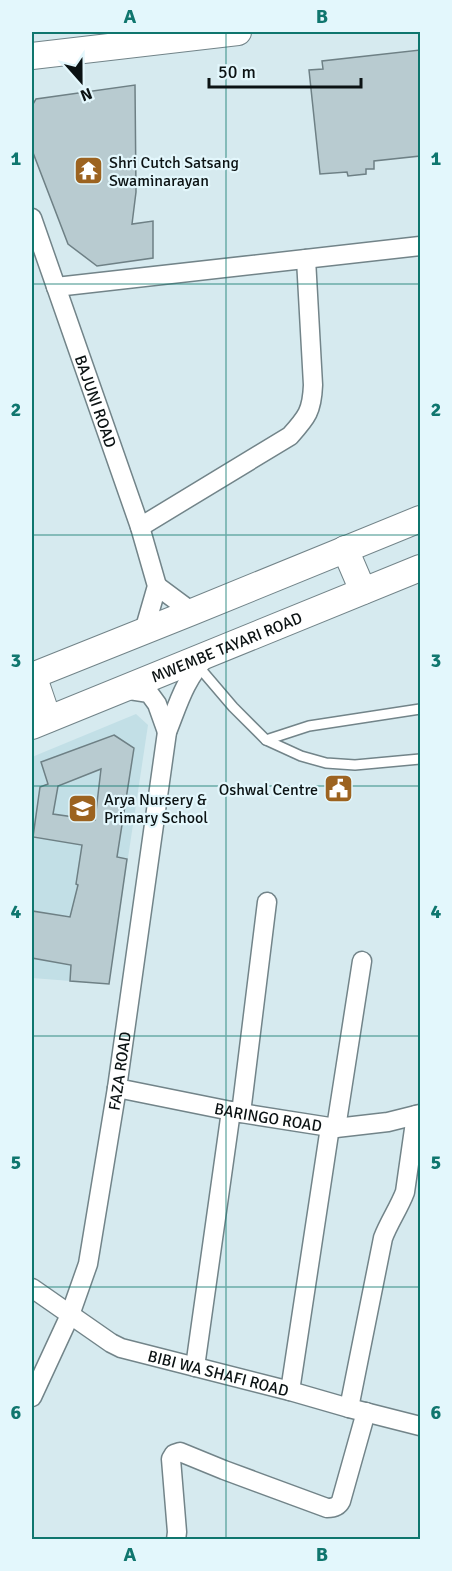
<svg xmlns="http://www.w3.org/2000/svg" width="452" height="1571" viewBox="0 0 452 1571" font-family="Signika,sans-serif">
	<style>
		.built { fill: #c2dfe6 }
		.building { fill: #b8cbd0; stroke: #6e8085; stroke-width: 1.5; fill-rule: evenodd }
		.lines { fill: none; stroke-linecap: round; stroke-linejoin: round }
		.lane-casing { stroke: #728489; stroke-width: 12 }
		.street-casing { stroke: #728489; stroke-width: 21 }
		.secondary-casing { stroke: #728489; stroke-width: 28 }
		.lane { stroke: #fff; stroke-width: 9 }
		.street { stroke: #fff; stroke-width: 18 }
		.secondary { stroke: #fff; stroke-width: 26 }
		.grid { fill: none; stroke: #0f766e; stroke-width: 1.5; stroke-opacity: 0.55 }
		.labels { text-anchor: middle; stroke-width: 4.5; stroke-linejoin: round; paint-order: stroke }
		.poi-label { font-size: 16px; fill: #0b1213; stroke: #e3f7fc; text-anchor: start }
		.street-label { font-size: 16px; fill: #0b1213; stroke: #e3f7fc }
		.neatline { fill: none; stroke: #0f766e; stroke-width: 2 }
		.grid-label { font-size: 20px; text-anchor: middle; font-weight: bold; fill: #0f766e }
	</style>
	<rect width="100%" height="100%" fill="#d6eaef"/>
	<path class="built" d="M136 714 148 725 109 984 32 978V757Z"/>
	<g class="building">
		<path d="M420 50V156L374 161V169H366V174L348 176 347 172 320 174 309 70 323 69 322 61Z"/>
		<path d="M135 85 136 192 132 224 153 221V258L97 266 68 244 32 150V106L36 99Z"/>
		<path d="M114 735 134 748 117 857 127 859 109 984 70 981 71 965 32 958V911L70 917 78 885 76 884 82 845 33 837 40 787 48 784 41 762ZM101 769 95 820 53 814 58 786Z"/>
	</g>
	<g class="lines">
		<defs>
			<g id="lane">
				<path d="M198 666 233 707 266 740 301 756 326 763 355 765 420 759"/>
				<path d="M266 740 309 726 420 709"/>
			</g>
			<g id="street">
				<path id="s1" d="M32 218 140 527 157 586 144 631"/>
				<path d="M56 287 420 246"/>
				<path d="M140 527 290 436C307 417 312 411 313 385L306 259"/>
				<path d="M157 586 192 612"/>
				<path d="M123 689 149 693 157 704 167 732"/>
				<path id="s2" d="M117 1088 241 1113 336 1128 388 1122 420 1114"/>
				<path d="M241 1113 267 902"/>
				<path d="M336 1128 362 961"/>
				<path id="s3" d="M32 1288 111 1343 121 1348 290 1391 349 1408 420 1426"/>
				<path d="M195 1367 231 1111"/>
				<path d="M290 1391 330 1127"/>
				<path id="s4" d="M32 1397 70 1315 88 1264 117 1088 167 732C179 702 184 681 207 656"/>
				<path d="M349 1408 383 1238C389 1222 399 1208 405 1192L416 1115"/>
				<path d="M176 1540 177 1532 171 1459 174 1454 180 1452 224 1470 327 1508C333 1508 338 1507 341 1501L366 1412"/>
			</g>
			<g id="secondary">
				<path d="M32 56 238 32"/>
				<path d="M345 549 363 591"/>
				<path d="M33 675 48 719"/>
				<path d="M32 676 192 612 420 519"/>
				<path id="s5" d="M32 726 420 568"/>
			</g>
		</defs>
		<use href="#lane" class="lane-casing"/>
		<use href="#street" class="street-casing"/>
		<use href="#secondary" class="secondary-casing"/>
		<use href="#lane" class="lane"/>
		<use href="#street" class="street"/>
		<use href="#secondary" class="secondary"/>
	</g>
	<path class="grid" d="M226 32V1540M32 284H420M32 535H420M32 786H420M32 1036H420M32 1287H420"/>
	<defs>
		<symbol id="temple-square" viewBox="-11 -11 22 22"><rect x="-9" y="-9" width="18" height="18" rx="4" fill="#9c6320" stroke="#e3f7fc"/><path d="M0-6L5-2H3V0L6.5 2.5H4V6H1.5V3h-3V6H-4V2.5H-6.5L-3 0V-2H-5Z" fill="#fff"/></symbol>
		<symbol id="civic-square" viewBox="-11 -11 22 22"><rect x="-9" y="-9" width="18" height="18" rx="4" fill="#9c6320" stroke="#e3f7fc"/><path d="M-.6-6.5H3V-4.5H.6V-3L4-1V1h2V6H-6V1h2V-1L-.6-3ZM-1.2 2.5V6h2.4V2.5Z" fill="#fff"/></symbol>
		<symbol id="school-square" viewBox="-11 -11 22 22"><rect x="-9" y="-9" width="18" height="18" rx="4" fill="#9c6320" stroke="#e3f7fc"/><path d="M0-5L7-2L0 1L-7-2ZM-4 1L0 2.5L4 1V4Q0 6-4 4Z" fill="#fff"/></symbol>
	</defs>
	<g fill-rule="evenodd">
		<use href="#temple-square" x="72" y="154" width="33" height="33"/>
		<use href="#civic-square" x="322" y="772" width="33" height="33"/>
		<use href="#school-square" x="66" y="792" width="33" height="33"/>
	</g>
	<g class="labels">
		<g class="poi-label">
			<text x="109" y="168">Shri Cutch Satsang<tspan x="109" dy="18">Swaminarayan</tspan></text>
			<text x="318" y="795" text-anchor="end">Oshwal Centre</text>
			<text x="104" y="805">Arya Nursery &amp;<tspan x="104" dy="18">Primary School</tspan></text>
		</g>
		<g class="street-label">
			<text dy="6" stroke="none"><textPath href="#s1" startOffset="194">BAJUNI ROAD</textPath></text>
			<text dy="6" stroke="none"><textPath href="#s5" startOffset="210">MWEMBE TAYARI ROAD</textPath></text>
			<text dy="6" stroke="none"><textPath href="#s4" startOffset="340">FAZA ROAD</textPath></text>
			<text dy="6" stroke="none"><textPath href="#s2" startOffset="154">BARINGO ROAD</textPath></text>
			<text dy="6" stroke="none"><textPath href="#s3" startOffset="208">BIBI WA SHAFI ROAD</textPath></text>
		</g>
	</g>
	<rect width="452" height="1571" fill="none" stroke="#e3f7fc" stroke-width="66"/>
	<g transform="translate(81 81) rotate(159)" stroke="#e3f7fc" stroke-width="4.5" paint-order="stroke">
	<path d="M0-4.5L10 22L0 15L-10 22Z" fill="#0b1213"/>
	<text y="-9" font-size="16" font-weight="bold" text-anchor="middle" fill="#0b1213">N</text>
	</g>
	<path d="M209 78v9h152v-9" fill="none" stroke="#0b1213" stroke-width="3"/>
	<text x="218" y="78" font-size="18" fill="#0b1213" stroke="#e3f7fc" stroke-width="4.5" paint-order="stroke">50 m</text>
	<rect x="33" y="33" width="386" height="1505" class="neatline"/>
	<g class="grid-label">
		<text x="130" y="23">A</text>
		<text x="322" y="23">B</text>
		<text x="16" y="165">1</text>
		<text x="436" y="165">1</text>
		<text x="16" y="416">2</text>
		<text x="436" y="416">2</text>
		<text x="16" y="667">3</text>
		<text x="436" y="667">3</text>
		<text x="16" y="918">4</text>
		<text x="436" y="918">4</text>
		<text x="16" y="1169">5</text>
		<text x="436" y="1169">5</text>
		<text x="16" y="1419">6</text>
		<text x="436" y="1419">6</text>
		<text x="130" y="1561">A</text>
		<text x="322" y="1561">B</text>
	</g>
</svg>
